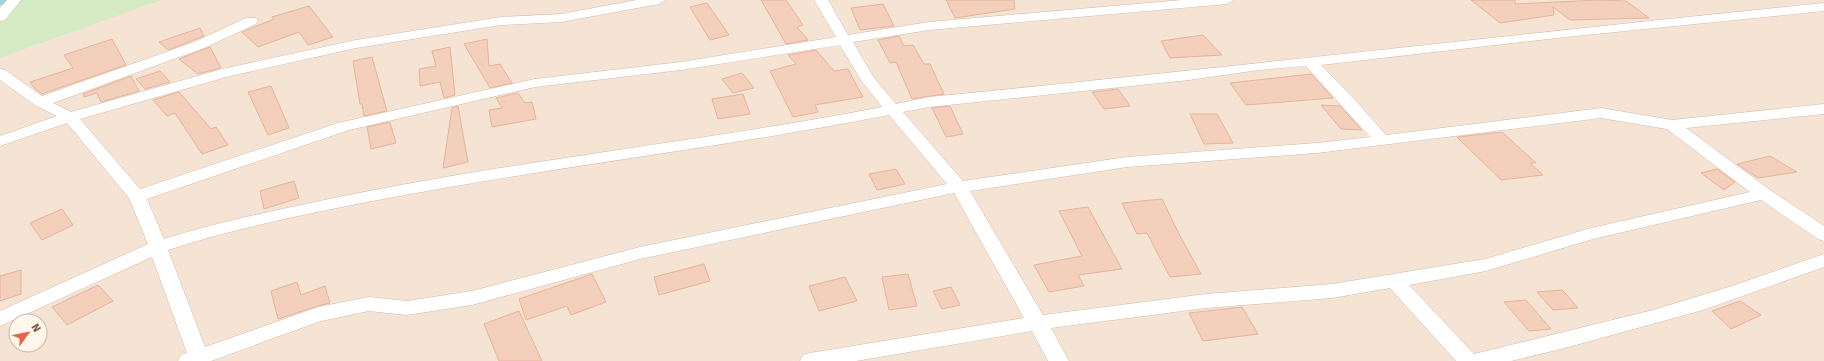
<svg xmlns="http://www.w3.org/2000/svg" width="1824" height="361" viewBox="0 0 1824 361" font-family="'Fira Sans',sans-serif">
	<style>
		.residential { fill: #f5e4d3; fill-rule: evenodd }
		.green { fill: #d6ebc3 }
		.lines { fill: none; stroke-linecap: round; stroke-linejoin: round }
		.stream { stroke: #9fd4da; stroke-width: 6 }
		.building { fill: #f3cfbc; stroke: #e6b49c }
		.street-casing { stroke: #d1bbad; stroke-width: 1 }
		.street { fill: #fff; fill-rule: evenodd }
	</style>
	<rect width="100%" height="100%" fill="#fdf2e5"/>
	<path class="residential" d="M162 0H1824V361H0V58ZM16 321H40V345H16Z"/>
	<path class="green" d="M0 0H162L0 58Z"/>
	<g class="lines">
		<path class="stream" d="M0 2 11 0"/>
	</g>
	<g class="building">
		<path d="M761 0H786L803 25 797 27 808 40 786 44Z"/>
		<path d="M946 0H1014L1015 9 955 18Z"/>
		<path d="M1471 0H1515V4L1598 0 1626 1 1649 18 1570 20 1553 7 1554 15 1500 23Z"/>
		<path d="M707 3 729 35 710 40 690 7Z"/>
		<path d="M883 4 894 26 860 30 851 8Z"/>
		<path d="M309 6 333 37 308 45 299 32 258 47 242 32 274 19 272 17Z"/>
		<path d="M200 28 204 36 168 50 159 42Z"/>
		<path d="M1203 35 1222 55 1170 58 1161 41Z"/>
		<path d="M899 36 904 46 913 45 924 64H930L944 94 912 99 896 62 890 63 878 40Z"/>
		<path d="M112 39 126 65 42 94 35 89 30 82 73 68 64 55Z"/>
		<path d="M487 39 489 66 500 64 512 83 490 88 464 44Z"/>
		<path d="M210 47 221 68 198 74 179 59Z"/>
		<path d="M450 47 455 95 444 98 440 82 420 86 419 69 436 66 432 51Z"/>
		<path d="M816 50 834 71 848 69 863 97 815 105 818 112 793 117 770 71 796 64 788 55Z"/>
		<path d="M372 57 387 111 364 116 362 104H360L353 61Z"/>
		<path d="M160 71 170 82 145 89 136 79Z"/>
		<path d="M742 73 754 88 733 93 722 79Z"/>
		<path d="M1311 74 1333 98 1246 105 1230 83Z"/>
		<path d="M131 76 139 91 101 102 97 93 84 97 83 94Z"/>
		<path d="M271 86 289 128 268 135 248 92Z"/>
		<path d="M1118 89 1130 106 1104 109 1092 92Z"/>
		<path d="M179 92 211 129 216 127 228 145 202 154 175 113 167 116 153 100Z"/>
		<path d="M518 93 525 103 532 102 536 119 492 127 489 110 502 108 496 98Z"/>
		<path d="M743 94 750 114 718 119 712 99Z"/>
		<path d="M1321 105 1340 106 1362 130 1341 129Z"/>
		<path d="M458 106 468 162 443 168 452 108Z"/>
		<path d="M950 106 963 134 946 137 932 108Z"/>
		<path d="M1190 114H1217L1233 143 1204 144Z"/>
		<path d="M390 122 396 143 371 149 367 127Z"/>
		<path d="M1502 132 1536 163H1530L1543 175 1501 180 1457 137Z"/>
		<path d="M1770 156 1797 172 1758 178 1737 164Z"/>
		<path d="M896 169 905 184 877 190 869 174Z"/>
		<path d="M1717 169 1735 182 1724 190 1701 173Z"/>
		<path d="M294 181 299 198 264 209 260 191Z"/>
		<path d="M1162 199 1179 234 1201 274 1170 277 1147 233 1137 234 1122 203Z"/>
		<path d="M1088 207 1122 269 1078 275 1084 286 1049 292 1034 265 1082 256 1059 211Z"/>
		<path d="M62 209 73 225 42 240 30 223Z"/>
		<path d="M704 264 710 281 659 295 654 277Z"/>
		<path d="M21 270V294L0 301V276Z"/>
		<path d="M592 274 606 302 571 315 567 306 526 320 519 299Z"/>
		<path d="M908 274 917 306 889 310 882 277Z"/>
		<path d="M845 277 857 301 819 311 809 286Z"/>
		<path d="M297 282 301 295 325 286 330 303 318 306 278 319 271 291Z"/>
		<path d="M98 285 113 301 67 325 52 307Z"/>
		<path d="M951 287 960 305 942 309 933 291Z"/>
		<path d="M1562 290 1565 293 1578 308 1553 310 1537 292Z"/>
		<path d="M1526 300 1551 329 1529 331 1504 302Z"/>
		<path d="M1740 301 1761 315 1731 329 1712 311Z"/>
		<path d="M1242 307 1258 334 1203 341 1189 313Z"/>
		<path d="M519 311 542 361H499L484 324Z"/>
	</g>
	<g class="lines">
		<defs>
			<g id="street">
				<path d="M7 0H21L5 20 0 21V8Z"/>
				<path d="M637 0H666L659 4 561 22 501 25 356 48 230 76 80 119 140 189 338 123 535 79 681 62 836 37 814 0H828L848 35 929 22 1182 0H1234L1227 4 929 30 853 42 874 78 896 104 929 97C1228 68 1525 33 1824 3V11L1566 37 1321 65 1355 100 1386 135 1601 108 1672 120 1824 104V114L1686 128 1770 190 1824 226V241L1818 239 1761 200 1593 239 1486 271 1409 285 1474 354 1653 310 1732 286 1824 254V267L1703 310 1565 348 1511 361H1456L1390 288 1332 298 1206 308 1051 328 1069 361H1048L1032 331 856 361H800L803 355 810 353 1024 318 954 193 640 259 472 305 407 315 369 311 321 321 211 361H178L181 355 187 353 152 257 0 326V311L148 244 129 198 67 123 0 146V136L57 116 35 105 0 80V69L5 70 42 96 194 42 246 18H256L258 21 256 24 204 48 53 103 71 112 222 69 356 40 501 17 561 14ZM840 45 861 80 882 107C691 144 497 162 306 204 258 214 211 224 164 239L147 199 349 130 535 87 681 70ZM1306 66 1370 137 1317 143 1127 157 963 181 903 112 929 107 1189 80 1259 70ZM889 115 947 184 640 247 472 291 407 301 369 297 318 307 205 347 168 250C238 227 311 213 383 199 551 167 721 148 889 115ZM1601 118 1667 129 1750 192 1591 228 1485 259 1332 284 1206 294 1043 315 970 191 1127 167 1317 153Z"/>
			</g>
		</defs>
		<use href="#street" class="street-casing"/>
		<use href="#street" class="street"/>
	</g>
	<g transform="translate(28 333) rotate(57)"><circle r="19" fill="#fff7ec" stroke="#c9b7ab"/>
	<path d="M0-3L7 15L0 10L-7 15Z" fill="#ea6247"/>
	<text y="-6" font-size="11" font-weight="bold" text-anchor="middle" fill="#775749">N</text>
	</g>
</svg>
